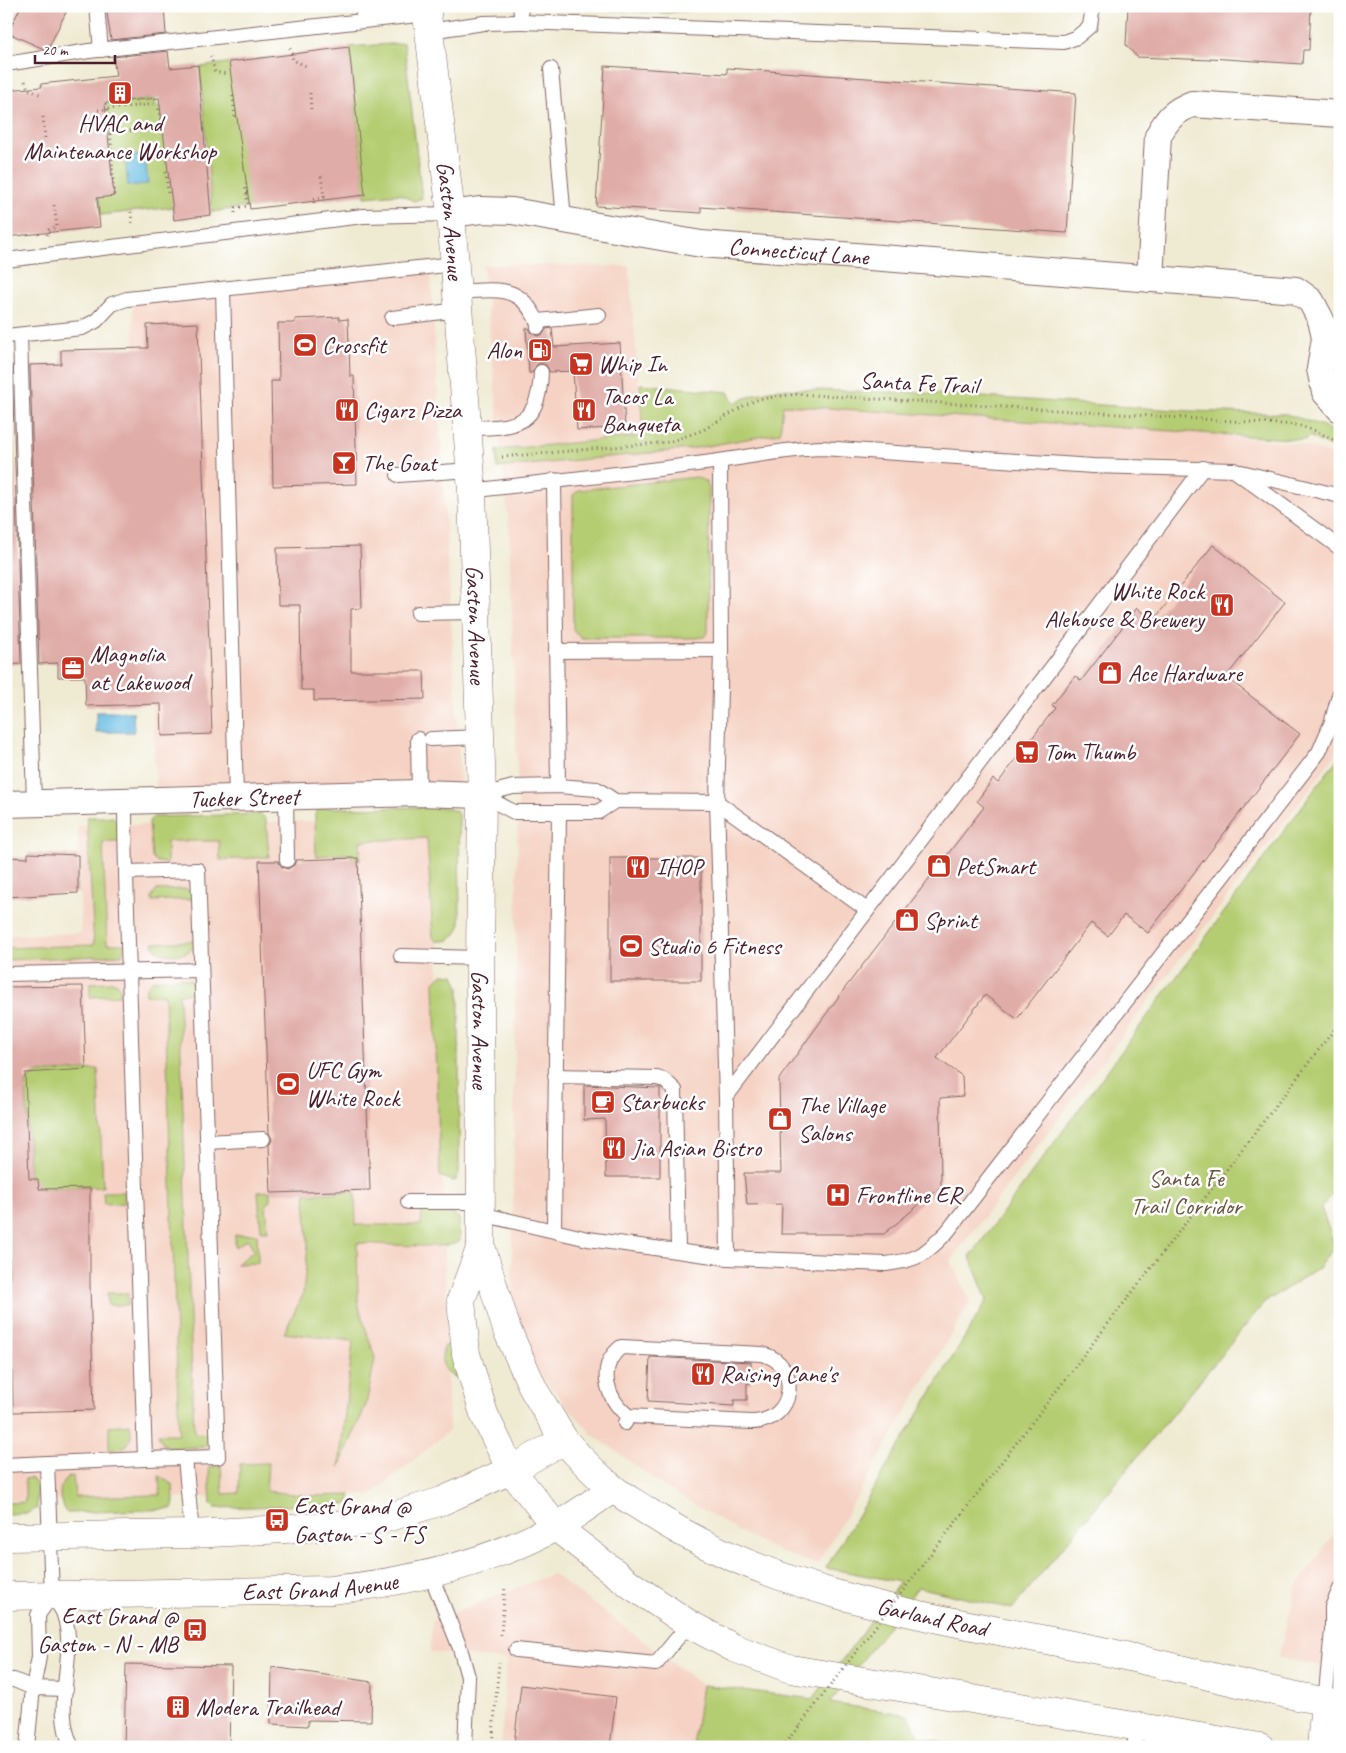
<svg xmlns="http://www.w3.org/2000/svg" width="1346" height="1753" viewBox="0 0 1346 1753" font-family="Caveat,sans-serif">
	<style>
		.built { fill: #f5d2c3 }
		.green { fill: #b5cd72; stroke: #80764e }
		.forest { fill: #90b064; stroke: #6d6848 }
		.water { fill: #65bbe2; stroke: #586d86 }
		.building { fill: #e0aca7 }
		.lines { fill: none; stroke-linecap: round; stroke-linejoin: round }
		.lane-casing { stroke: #846665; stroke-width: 16 }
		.street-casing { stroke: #846665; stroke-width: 28 }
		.secondary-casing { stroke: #846665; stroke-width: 29 }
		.primary-casing { stroke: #846665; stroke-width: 29 }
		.path { stroke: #846665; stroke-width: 3; stroke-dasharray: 1 4; stroke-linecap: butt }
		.lane { stroke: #fff; stroke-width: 14 }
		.street { stroke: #fff; stroke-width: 26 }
		.secondary { stroke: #fff; stroke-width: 28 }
		.primary { stroke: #fff; stroke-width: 28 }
		.path-bridge { stroke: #846665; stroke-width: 3; stroke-dasharray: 1 4; stroke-linecap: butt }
		.labels { text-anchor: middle; stroke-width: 5; stroke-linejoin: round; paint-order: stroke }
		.poi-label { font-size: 24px; fill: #4a1f2b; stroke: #fff; text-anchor: start }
		.street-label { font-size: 24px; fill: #4a1f2b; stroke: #fff }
		.park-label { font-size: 24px; fill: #6a5340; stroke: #fff }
	</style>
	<rect width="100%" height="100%" fill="#fff"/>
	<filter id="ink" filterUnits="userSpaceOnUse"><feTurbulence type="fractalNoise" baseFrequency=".02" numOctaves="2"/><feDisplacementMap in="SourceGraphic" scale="10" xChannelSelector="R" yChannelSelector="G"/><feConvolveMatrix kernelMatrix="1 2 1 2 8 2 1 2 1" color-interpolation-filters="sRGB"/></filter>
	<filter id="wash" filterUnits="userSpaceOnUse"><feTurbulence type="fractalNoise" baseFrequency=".0096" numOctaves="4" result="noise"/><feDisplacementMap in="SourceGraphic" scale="20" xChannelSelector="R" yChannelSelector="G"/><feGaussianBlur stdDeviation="1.12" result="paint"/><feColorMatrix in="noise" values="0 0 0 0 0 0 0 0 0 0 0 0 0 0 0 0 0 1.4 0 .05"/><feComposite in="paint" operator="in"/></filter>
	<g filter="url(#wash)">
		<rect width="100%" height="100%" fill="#efead2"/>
		<g class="built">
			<path d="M430 261 461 787 156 788 132 293Z"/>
			<path d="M483 265 629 266 644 446 777 432 785 401 1158 428 1299 444 1340 457V749L951 1260 970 1302 817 1565 778 1551 738 1531 662 1485 592 1434 535 1369 514 1314 512 1273 518 799 509 530Z"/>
			<path d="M435 819 449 1431 372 1494 6 1501V935L81 933 78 826Z"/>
			<path d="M1340 1525V1669L1278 1658 1296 1588Z"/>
			<path d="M553 1574 702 1685 693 1747H501L507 1660 430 1652 432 1621Z"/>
		</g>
		<g class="green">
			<path d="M539 6H727L666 13Z"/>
			<path d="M404 43 422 198 414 201 399 194 365 197 349 47Z"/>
			<path d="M233 62 253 206 212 212 200 67Z"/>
			<path d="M155 99 156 107H163L175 207 101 215 89 105Z"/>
			<path d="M640 384 728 392 734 403 756 394 779 389 923 393 1190 411 1286 414 1323 426 1340 436V452L1309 436 1306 440 783 405 780 433 690 449 497 468V450L643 436Z"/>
			<path d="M697 477 706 482 709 488 708 632 704 637 696 638H582L573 630V495L579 490Z"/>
			<path d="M1340 755V1186L1321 1208 1335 1246 1318 1268 1264 1303 1012 1609 918 1587 830 1703 908 1715 920 1737 915 1747H693L702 1685 813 1699 900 1582 826 1568 987 1300 970 1257Z"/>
			<path d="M442 807 456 811 459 817 460 926C455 939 449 942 436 941L433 937 427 838 360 841V861L352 862 351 854 316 856 315 814 319 808Z"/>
			<path d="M261 814 266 820 269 857 220 860 219 841H167V864L155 861 152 858 149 821 153 817Z"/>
			<path d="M87 817H113L119 823 120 842H103L107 944H125L122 955 6 960V948L94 945Z"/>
			<path d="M186 889 192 892 195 899 152 901V897L157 890Z"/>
			<path d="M196 941C195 958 156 960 153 943Z"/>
			<path d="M442 974 454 975 459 987V1172L456 1180 453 1181 440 1176 434 982Z"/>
			<path d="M182 978 190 980 198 993 179 994 194 1433 213 1434 212 1440 204 1447 170 1448 162 1443 158 1434H179L165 995H146V987L153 980Z"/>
			<path d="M116 982 120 987V995L90 997V983Z"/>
			<path d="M98 1069 103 1187 30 1189 26 1082 36 1073Z"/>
			<path d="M270 1191V1201L266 1204 268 1231H261L258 1192Z"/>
			<path d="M124 1192 125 1203 104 1204 103 1192Z"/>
			<path d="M355 1192 356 1225H421L422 1212C431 1208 452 1211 459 1218L460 1241C451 1251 374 1243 357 1243L358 1304 375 1358 366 1405 339 1467 353 1341 284 1333 303 1295 308 1245 305 1194Z"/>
			<path d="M257 1234 258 1263 236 1264 254 1251 248 1239 235 1247V1235Z"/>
			<path d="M107 1293H128V1305H108Z"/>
			<path d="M453 1344 466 1378 453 1377C442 1367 439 1360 445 1346Z"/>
			<path d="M130 1424C133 1444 129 1448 109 1450V1426Z"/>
			<path d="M268 1463 266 1491 311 1496 351 1495 348 1504 215 1508 211 1504 209 1467 221 1466 223 1494 239 1493 240 1464Z"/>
			<path d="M73 1476 75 1497 160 1495 159 1476 173 1485 174 1501 172 1509 67 1513C57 1503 57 1478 73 1476Z"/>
			<path d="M31 1478 37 1485V1508L28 1513 6 1514V1503L25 1502V1479Z"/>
		</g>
		<path class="forest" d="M920 1737 966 1747H915Z"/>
		<g class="water">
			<path d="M145 155 148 184 128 186 125 156Z"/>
			<path d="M96 712H133L134 732H96Z"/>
		</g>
		<g id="blocks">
			<g class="building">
				<path d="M21 6H69L48 49H44L8 33Z"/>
				<path d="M106 6H164L166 34 111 40Z"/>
				<path d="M1128 6H1311L1309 50H1303L1302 64 1210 58 1211 60 1137 57 1126 45Z"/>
				<path d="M349 47 365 195 250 209 229 62Z"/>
				<path d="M168 51 170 68 198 65 211 215 174 220 159 98 105 103 114 196 97 198 100 227 6 237V90L42 87 41 84 116 76 113 57Z"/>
				<path d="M605 66 727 74V68L1076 93 1067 233 701 207V213L596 206Z"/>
				<path d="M339 317V320L348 319 350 376H354L357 484 273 486 271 381H279L278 323H295V319Z"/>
				<path d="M198 323 212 734 162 736 161 704 86 706 85 677H58V663L39 664 30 365 61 364V350L148 348 147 325Z"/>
				<path d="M526 328H529L531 332 538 336 543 334 546 329 552 328 554 347 620 343 625 427 577 430 573 371 550 372 546 365 541 363 537 364 532 373H529Z"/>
				<path d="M6 365H12L21 664 6 665Z"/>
				<path d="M1213 545 1285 602 1226 677 1300 734 1148 933 1124 915 1108 936 1091 923 1017 1019 985 995 937 1058 962 1076 963 1096 940 1098 941 1186 884 1234H781L782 1204 747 1205 744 1173H781L779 1079 845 988 984 807 977 801 993 779 998 783 1055 708 1052 705 1075 676 1081 681 1137 608 1153 621Z"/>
				<path d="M360 546 362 608 351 609V671H424L425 699 314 701V690H301L300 605H278L277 548Z"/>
				<path d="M28 853 78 855V893L6 897V857L28 858Z"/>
				<path d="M358 858 370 1190 271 1193 269 1145 272 1139 269 1133 259 861H278L282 867 288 869 294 865 296 860Z"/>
				<rect x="610" y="858" width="91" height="123"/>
				<path d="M83 986 86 1069 25 1073 29 1179H38L39 1189 90 1188V1285L94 1410 13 1412 8 1196H6V987Z"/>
				<path d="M584 1085 660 1088V1177H606L605 1119 584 1120Z"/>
				<path d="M650 1357 751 1362V1383H747V1400H734V1406L648 1401Z"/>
				<path d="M126 1664 231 1666 229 1747H124Z"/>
				<path d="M272 1667 372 1682 371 1721 308 1720V1726L271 1724Z"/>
				<path d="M521 1685 616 1697 610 1747H535L514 1744Z"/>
			</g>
		</g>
	</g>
	<g filter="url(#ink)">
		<use href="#blocks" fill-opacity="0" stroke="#846665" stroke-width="1"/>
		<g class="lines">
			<defs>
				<g id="lane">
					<path d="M97 6 101 50"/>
					<path d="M362 6 364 20"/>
					<path d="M522 22 1064 42 1077 37 1090 26 1093 6"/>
					<path d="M429 31 484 23 522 22 520 6"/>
					<path d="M6 64 89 51 427 14"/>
					<path d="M551 69 564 220"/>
					<path d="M6 260 363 216 451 214"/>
					<path d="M223 289 236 798"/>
					<path d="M457 292C485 291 513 283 530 309 534 315 538 320 538 327"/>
					<path d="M392 318 459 310"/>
					<path d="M538 321 599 315"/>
					<path d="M20 335 34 803"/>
					<path d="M6 336 82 328 96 321 112 304 127 299 455 264"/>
					<path d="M468 428C514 427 539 428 541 372"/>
					<path d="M1241 472 1340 496"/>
					<path d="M398 475 471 470"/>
					<path d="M554 480 558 786"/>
					<path d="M472 491C555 480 637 473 719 461 754 456 787 449 822 448L1093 466 1234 470 1340 548"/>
					<path d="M418 613 476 612"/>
					<path d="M721 650 717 802 726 1097"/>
					<path d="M556 651 721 650 720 461"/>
					<path d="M418 739 419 793"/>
					<path d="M431 739 480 737"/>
					<path d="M482 795 513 787 558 786 597 789 615 801 717 802 867 910"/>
					<path d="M482 795 514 812H598L615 801"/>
					<path d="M286 796 287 860"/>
					<path d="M125 801C125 880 129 960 131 1039 136 1179 140 1319 145 1459L218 1457 198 870 126 872"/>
					<path d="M401 956 480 958"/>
					<path d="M6 974 201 970"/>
					<path d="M555 1076 657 1078 664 1080 675 1090 678 1251"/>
					<path d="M207 1142 263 1139"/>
					<path d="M408 1202H482"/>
					<path d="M481 1214 588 1239 728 1258 886 1264C919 1260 924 1255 947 1232L1319 752 1331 724 1340 692"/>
					<path d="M554 1230 559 812"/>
					<path d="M728 1258 726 1097 1203 468"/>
					<path d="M625 1423 628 1416 751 1422C797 1422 801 1363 762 1354L621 1347C596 1367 607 1399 628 1416"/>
					<path d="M185 1458 192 1534"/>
					<path d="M6 1465 47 1463"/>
					<path d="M430 1573 460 1648 468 1677 465 1747"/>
					<path d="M1332 1631V1607L1340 1589"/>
					<path d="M516 1650 656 1664 689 1624"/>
					<path d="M6 1680H14L33 1688 66 1689"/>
					<path d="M1325 1702 1332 1631 1340 1633"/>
					<path d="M27 1747 33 1688 39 1657 38 1615 52 1595"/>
					<path d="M72 1747C51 1707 78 1657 64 1615 62 1608 56 1602 52 1595L47 1463 145 1459"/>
					<path d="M1134 1747 1137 1726"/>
				</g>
				<g id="street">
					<path id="s1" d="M451 214 481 210 512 211 701 244 1296 290 1311 301 1321 320 1325 338 1320 369 1325 392 1340 409"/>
					<path d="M1150 279 1158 136C1167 119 1174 111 1192 104L1340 114"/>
					<path id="s2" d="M6 804 419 793 482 795"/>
				</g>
				<g id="secondary">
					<path id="s3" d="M426 6 451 214 472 491 482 795 480 958 481 1246 507 1330 534 1390 564 1440"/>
					<path d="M481 1246 461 1300 466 1354 484 1414 511 1470"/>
				</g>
				<g id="primary">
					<path d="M511 1470 556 1527 631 1585 689 1624 734 1648 791 1669 1260 1747"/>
					<path id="s4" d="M6 1537 192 1534 321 1527 383 1519 442 1501 511 1470 564 1440C579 1457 594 1473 611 1487 623 1497 637 1504 650 1513 786 1601 951 1620 1107 1652 1185 1669 1261 1691 1340 1704"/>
					<path id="s5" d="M6 1596 331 1590C407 1582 488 1564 555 1527 575 1516 594 1501 613 1489"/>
					<path d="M1321 1747 1325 1702"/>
				</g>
			</defs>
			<use href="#lane" class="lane-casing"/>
			<use href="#street" class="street-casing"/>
			<use href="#secondary" class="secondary-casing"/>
			<use href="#primary" class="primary-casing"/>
			<g class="path">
				<path d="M290 48 293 60 306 66"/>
				<path d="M211 56 215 72 228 74"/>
				<path d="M25 81 28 89 42 95"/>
				<path d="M310 93 311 110"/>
				<path d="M233 96 235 118"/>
				<path d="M107 109 111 141 114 197"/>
				<path d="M98 110 157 104"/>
				<path d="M43 117 45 138"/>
				<path d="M110 133 162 127 158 106"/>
				<path d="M166 172 168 193"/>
				<path d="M314 203 313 199 324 197 321 175"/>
				<path d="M131 212 132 224"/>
				<path d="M235 213V208L248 206 245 184"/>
				<path d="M47 235 49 230 57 227 54 204"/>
				<path d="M502 457 669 442 703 430 745 405 759 399 798 394 1297 425 1316 431 1340 443"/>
				<path d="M934 1550 1340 1022"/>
				<path d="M501 1635 505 1586"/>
				<path d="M492 1747 499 1662"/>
				<path d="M782 1747 800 1725"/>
			</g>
			<use href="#lane" class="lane"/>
			<use href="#street" class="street"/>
			<use href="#secondary" class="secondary"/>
			<use href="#primary" class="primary"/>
			<path class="path-bridge" d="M800 1725 934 1550"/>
		</g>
	</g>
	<defs>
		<symbol id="building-square" viewBox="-11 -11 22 22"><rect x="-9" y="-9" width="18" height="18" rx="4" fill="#c8321e" stroke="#fff"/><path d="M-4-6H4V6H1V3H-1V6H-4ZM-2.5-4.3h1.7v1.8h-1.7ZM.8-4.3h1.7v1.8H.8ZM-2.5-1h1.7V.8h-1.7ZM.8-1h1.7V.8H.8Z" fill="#fff"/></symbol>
		<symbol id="stadium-square" viewBox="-11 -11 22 22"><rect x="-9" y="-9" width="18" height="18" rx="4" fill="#c8321e" stroke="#fff"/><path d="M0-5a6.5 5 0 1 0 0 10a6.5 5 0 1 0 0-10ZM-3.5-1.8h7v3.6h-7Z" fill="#fff"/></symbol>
		<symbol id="fuel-square" viewBox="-11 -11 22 22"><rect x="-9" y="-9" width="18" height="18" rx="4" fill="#c8321e" stroke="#fff"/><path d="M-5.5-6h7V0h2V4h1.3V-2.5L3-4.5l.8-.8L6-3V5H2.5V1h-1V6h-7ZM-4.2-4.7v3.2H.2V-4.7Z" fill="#fff"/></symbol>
		<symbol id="supermarket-square" viewBox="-11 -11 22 22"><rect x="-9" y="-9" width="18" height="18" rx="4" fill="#c8321e" stroke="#fff"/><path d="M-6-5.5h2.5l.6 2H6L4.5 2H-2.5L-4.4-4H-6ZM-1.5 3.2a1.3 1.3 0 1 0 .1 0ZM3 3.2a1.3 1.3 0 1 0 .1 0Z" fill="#fff"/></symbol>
		<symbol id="restaurant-square" viewBox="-11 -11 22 22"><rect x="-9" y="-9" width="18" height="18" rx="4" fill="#c8321e" stroke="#fff"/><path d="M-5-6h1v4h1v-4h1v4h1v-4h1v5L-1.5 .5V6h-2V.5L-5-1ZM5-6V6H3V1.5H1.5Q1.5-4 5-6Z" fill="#fff"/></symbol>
		<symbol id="bar-square" viewBox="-11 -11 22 22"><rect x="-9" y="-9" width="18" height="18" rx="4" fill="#c8321e" stroke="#fff"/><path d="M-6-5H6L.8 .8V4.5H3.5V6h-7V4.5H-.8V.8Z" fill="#fff"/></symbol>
		<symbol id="office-square" viewBox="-11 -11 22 22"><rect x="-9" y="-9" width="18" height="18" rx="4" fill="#c8321e" stroke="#fff"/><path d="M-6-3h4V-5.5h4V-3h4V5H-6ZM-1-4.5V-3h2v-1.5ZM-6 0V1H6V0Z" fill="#fff"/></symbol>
		<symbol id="shop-square" viewBox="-11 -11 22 22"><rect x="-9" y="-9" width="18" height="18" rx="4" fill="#c8321e" stroke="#fff"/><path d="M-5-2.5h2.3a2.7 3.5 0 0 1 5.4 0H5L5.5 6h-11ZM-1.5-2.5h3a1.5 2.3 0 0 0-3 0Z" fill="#fff"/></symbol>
		<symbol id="cafe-square" viewBox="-11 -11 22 22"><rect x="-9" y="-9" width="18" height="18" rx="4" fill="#c8321e" stroke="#fff"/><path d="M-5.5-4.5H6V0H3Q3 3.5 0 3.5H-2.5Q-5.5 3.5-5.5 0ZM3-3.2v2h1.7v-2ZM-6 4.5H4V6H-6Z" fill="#fff"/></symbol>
		<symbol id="hospital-square" viewBox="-11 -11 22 22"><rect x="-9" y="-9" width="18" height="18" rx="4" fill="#c8321e" stroke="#fff"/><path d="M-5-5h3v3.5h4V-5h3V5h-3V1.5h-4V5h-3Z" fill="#fff"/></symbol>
		<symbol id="bus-square" viewBox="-11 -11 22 22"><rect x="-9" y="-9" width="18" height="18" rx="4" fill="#c8321e" stroke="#fff"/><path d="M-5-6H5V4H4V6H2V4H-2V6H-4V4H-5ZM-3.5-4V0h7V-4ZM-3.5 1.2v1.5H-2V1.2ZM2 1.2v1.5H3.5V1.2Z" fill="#fff"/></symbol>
	</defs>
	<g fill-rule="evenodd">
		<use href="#building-square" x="106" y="79" width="28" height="28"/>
		<use href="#stadium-square" x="291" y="331" width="28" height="28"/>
		<use href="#fuel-square" x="526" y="336" width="28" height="28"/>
		<use href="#supermarket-square" x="567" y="350" width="28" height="28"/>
		<use href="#restaurant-square" x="333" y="396" width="28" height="28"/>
		<use href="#restaurant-square" x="570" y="396" width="28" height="28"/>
		<use href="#bar-square" x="330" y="449" width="28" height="28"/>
		<use href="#restaurant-square" x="1208" y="591" width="28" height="28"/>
		<use href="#office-square" x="59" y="654" width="28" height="28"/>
		<use href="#shop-square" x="1096" y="659" width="28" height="28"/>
		<use href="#supermarket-square" x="1013" y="738" width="28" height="28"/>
		<use href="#shop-square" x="925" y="852" width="28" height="28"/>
		<use href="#restaurant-square" x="624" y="853" width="28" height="28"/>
		<use href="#shop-square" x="893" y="906" width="28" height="28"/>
		<use href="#stadium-square" x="617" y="932" width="28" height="28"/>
		<use href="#stadium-square" x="274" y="1070" width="28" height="28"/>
		<use href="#cafe-square" x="589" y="1088" width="28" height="28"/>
		<use href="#shop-square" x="766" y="1105" width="28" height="28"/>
		<use href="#restaurant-square" x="600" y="1134" width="28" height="28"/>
		<use href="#hospital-square" x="824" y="1181" width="28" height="28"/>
		<use href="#restaurant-square" x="689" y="1360" width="28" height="28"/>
		<use href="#bus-square" x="263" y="1506" width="28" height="28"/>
		<use href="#bus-square" x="181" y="1616" width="28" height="28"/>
		<use href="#building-square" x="164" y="1693" width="28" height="28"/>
	</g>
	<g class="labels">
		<g class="poi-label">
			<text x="120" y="131" text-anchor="middle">HVAC and<tspan x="120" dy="28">Maintenance Workshop</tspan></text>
			<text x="322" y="353">Crossfit</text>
			<text x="522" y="358" text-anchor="end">Alon</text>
			<text x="598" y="372">Whip In</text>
			<text x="602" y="404">Tacos La<tspan x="602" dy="28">Banqueta</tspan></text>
			<text x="364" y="418">Cigarz Pizza</text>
			<text x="362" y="471">The Goat</text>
			<text x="1204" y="599" text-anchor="end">White Rock<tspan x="1204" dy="28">Alehouse &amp; Brewery</tspan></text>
			<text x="90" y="662">Magnolia<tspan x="90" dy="28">at Lakewood</tspan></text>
			<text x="1128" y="681">Ace Hardware</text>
			<text x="1044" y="760">Tom Thumb</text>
			<text x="956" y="874">PetSmart</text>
			<text x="656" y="875">IHOP</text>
			<text x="924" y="928">Sprint</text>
			<text x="648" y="954">Studio 6 Fitness</text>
			<text x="306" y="1078">UFC Gym<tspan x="306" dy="28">White Rock</tspan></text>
			<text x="620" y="1110">Starbucks</text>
			<text x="798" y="1113">The Village<tspan x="798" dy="28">Salons</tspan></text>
			<text x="632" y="1156">Jia Asian Bistro</text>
			<text x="856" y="1203">Frontline ER</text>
			<text x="720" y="1382">Raising Cane's</text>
			<text x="294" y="1514">East Grand @<tspan x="294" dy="28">Gaston - S - FS</tspan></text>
			<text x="178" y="1624" text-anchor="end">East Grand @<tspan x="178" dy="28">Gaston - N - MB</tspan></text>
			<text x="196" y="1715">Modera Trailhead</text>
		</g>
		<g class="street-label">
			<text dy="8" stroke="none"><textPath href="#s3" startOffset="216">Gaston Avenue</textPath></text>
			<text dy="8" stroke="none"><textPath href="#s1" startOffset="351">Connecticut Lane</textPath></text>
			<text transform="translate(919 383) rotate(3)" y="8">Santa Fe Trail</text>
			<text dy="8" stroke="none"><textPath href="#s3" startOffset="621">Gaston Avenue</textPath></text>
			<text dy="8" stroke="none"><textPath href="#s2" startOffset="238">Tucker Street</textPath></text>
			<text dy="8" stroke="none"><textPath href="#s3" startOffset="1026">Gaston Avenue</textPath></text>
			<text dy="8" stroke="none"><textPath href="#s5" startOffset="314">East Grand Avenue</textPath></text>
			<text dy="8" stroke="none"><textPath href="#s4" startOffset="992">Garland Road</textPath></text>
		</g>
		<g class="park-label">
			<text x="1186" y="1186">Santa Fe<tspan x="1186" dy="28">Trail Corridor</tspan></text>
		</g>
	</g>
	<rect width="1346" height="1753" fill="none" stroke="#fff" stroke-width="25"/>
	<path d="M35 55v8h80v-8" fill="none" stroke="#4a1f2b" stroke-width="2.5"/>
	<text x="42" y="55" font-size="15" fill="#4a1f2b" stroke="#ffffff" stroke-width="4" paint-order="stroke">20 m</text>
</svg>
